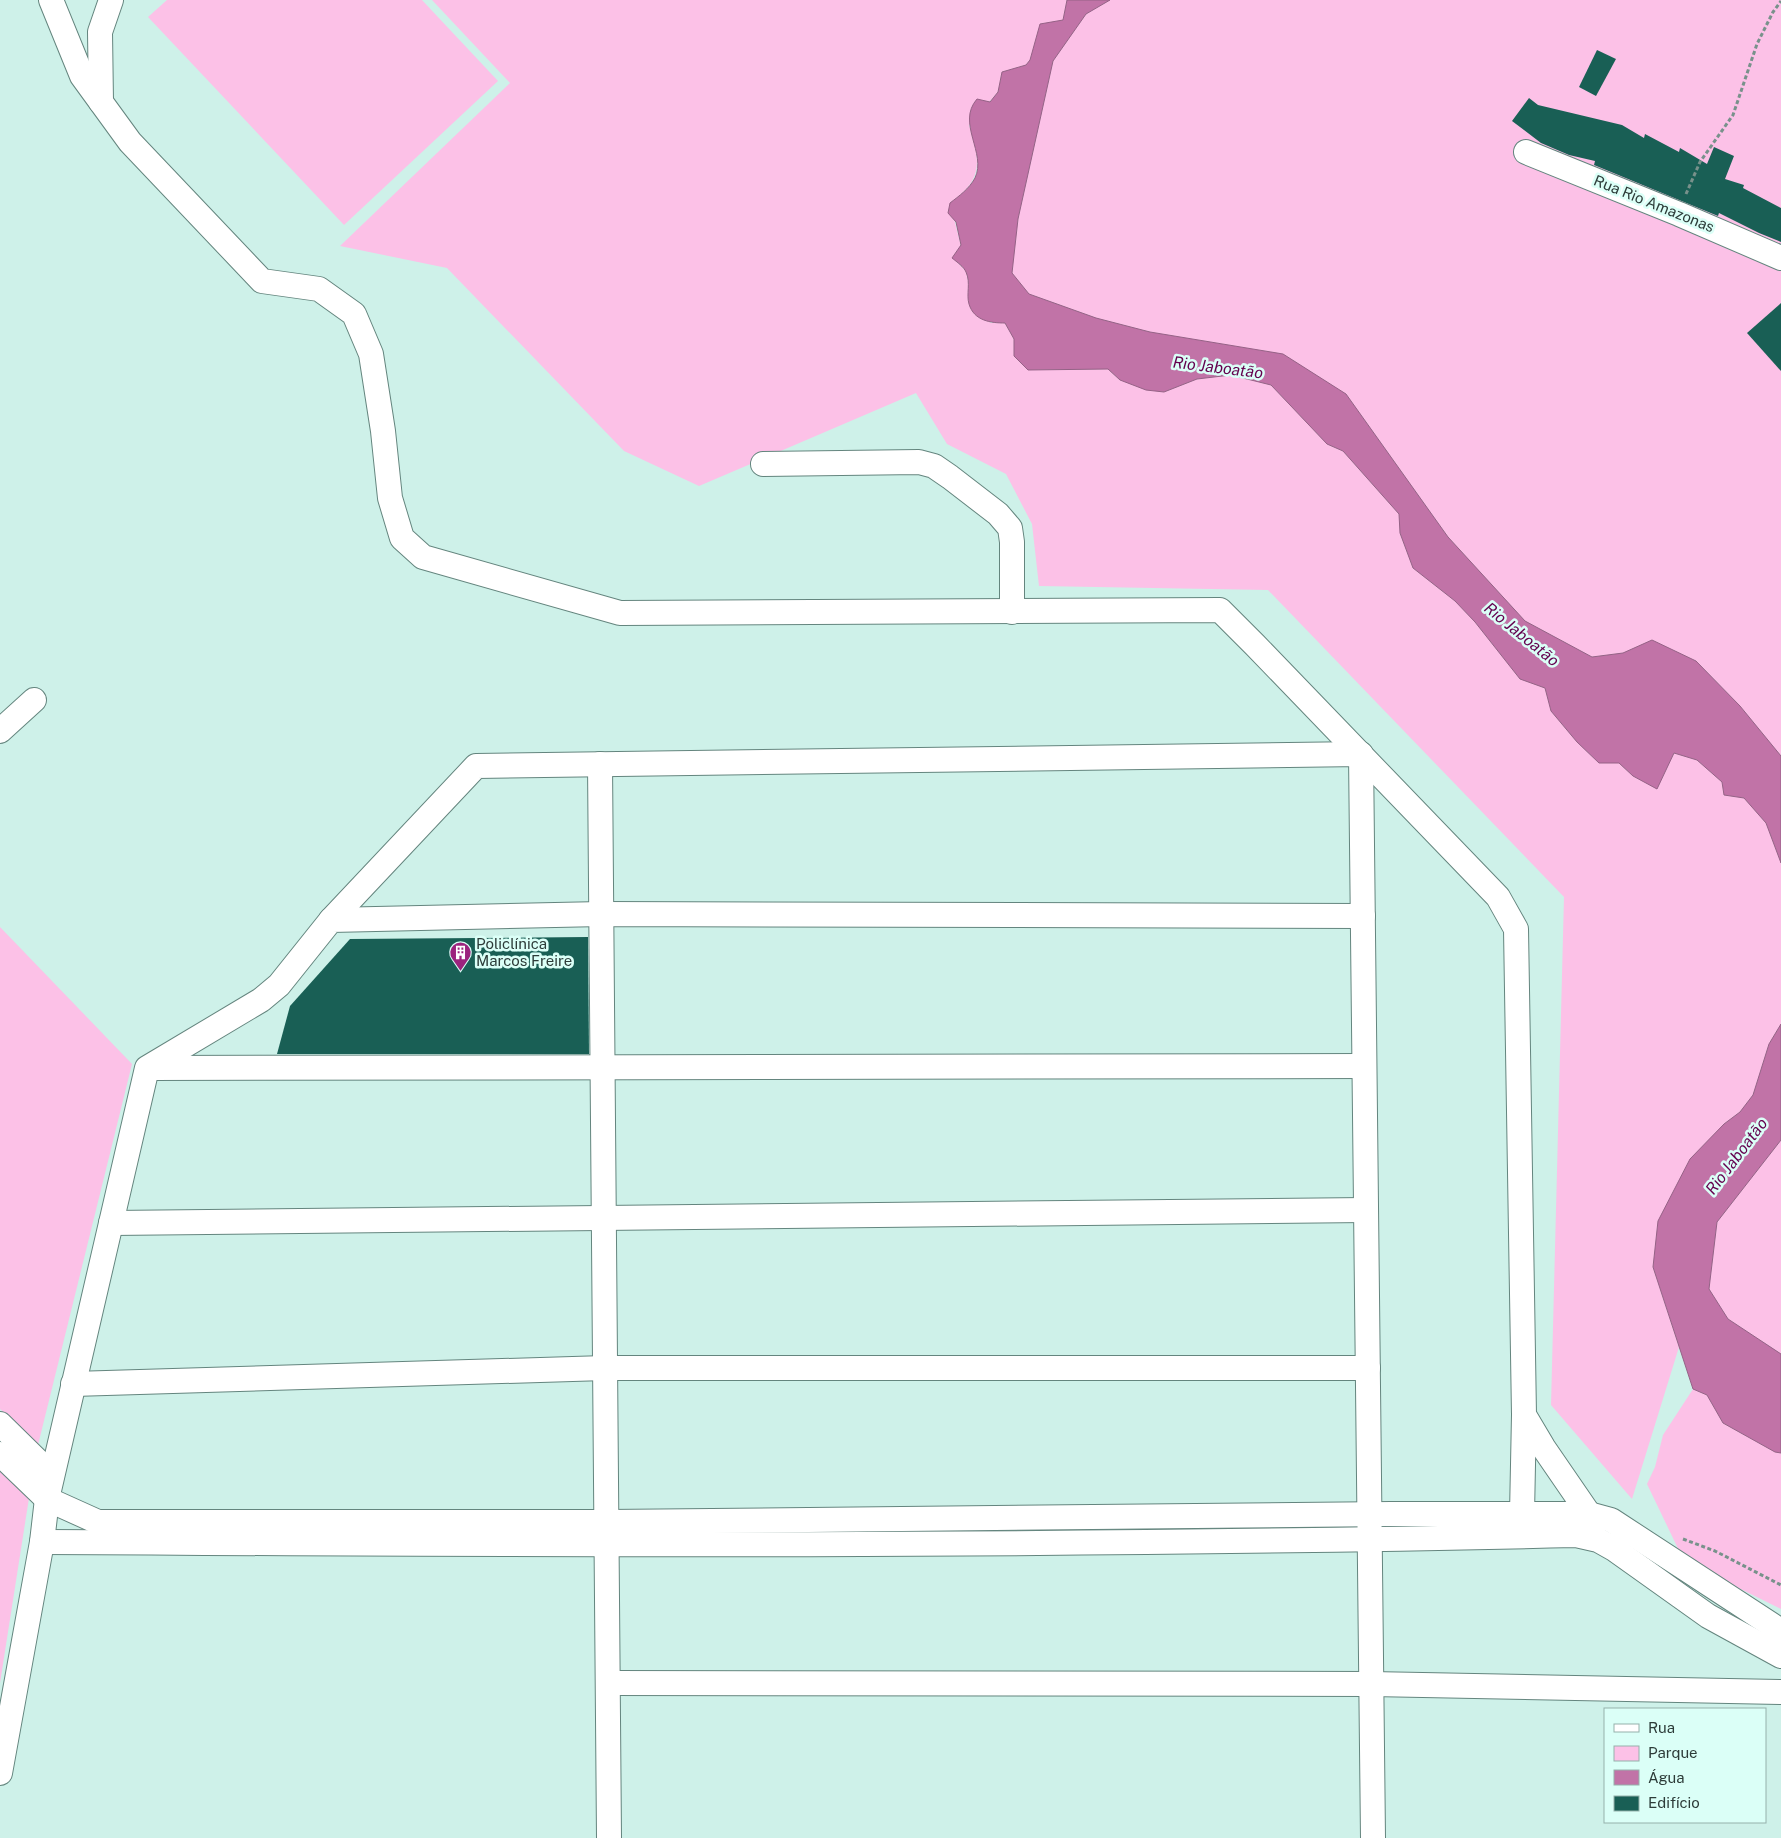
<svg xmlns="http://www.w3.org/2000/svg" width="1781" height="1838" viewBox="0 0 1781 1838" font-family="'Public Sans',sans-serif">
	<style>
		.green { fill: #fcc1e7 }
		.water { fill: #c173a7; stroke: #956286 }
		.building { fill: #195f55 }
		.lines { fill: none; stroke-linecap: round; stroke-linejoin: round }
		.minor-casing { stroke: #64857e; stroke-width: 26 }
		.path { stroke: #78918b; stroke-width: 3; stroke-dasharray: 4 2.5; stroke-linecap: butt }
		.minor { stroke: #fff; stroke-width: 24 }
		.labels { text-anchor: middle; stroke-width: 5; stroke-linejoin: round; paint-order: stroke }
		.street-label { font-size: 15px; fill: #2d3c39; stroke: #dbfff7 }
		.poi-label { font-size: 15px; fill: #2d3c39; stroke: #dbfff7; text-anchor: start }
		.water-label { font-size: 16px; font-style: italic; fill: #64004e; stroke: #dbfff7 }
	</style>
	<rect width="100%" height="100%" fill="#cef1e9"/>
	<g class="green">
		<path d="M167 0H422L498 81 344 225 148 17Z"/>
		<path d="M432 0H1067L1063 20 1035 45 1030 60 1026 65 1002 72 998 92 969 125C981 161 983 180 950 203L961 246 953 258 966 271 969 285V304L991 323H1005L1014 339V356L1028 370 1108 369 1120 380 1164 392 1197 379 1231 375 1271 385 1327 444 1343 451 1399 514 1400 533 1413 568 1455 601 1475 622 1520 679 1545 688 1551 711 1577 742 1599 763H1619L1633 776 1657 788 1674 753 1697 760 1722 782 1724 795 1744 798 1766 823 1781 863V1024L1769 1044 1753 1095 1740 1112 1724 1124 1653 1267 1679 1347 1632 1499 1551 1405 1564 897 1268 590 1039 586 1032 524 1006 474 947 444 916 393 699 486 624 451 447 268 340 246 510 83Z"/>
		<path d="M1110 0H1781V756L1740 706 1696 661 1652 641 1623 653 1592 657 1525 621 1448 537 1346 394 1150 332 1096 318 1029 294 1011 273 1018 219 1053 61 1086 14Z"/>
		<path d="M0 927 132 1064 38 1445 0 1409Z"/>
		<path d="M1781 1140V1354L1728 1319 1709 1289 1717 1222Z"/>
		<path d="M1693 1389 1707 1395 1723 1423 1775 1452 1781 1453V1609L1684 1561 1647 1484 1655 1467 1663 1435Z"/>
		<path d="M0 1470 29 1498 0 1683Z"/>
	</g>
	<g class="water">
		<path d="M1067 0H1110L1086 14 1053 61 1018 219 1012 273 1029 294 1096 318 1150 332 1283 354 1346 394 1448 537 1525 621 1592 657 1623 653 1652 640 1696 661 1740 706 1781 756V863L1766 823 1744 798 1724 795 1722 782 1697 760 1674 753 1657 789 1633 776 1619 763H1599L1577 742 1551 711 1545 688 1520 679 1475 622 1455 601 1413 568 1400 533 1399 514 1343 451 1327 444 1271 385 1231 375 1197 379 1164 392 1146 390 1120 380 1108 369 1028 370 1014 356V339L1005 323C991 323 974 321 969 304 966 294 971 283 966 272 964 267 957 262 952 258L961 245 956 222 948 213 950 203C959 196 969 189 975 178 987 153 956 123 977 99L990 102 998 92 1002 72 1026 65 1030 60 1040 24 1063 20Z"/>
		<path d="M1781 1024V1140L1717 1222 1709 1289 1728 1319 1781 1354V1453L1775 1452 1723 1423 1707 1395 1693 1389 1653 1267 1658 1221 1690 1159 1724 1124 1740 1112 1753 1095 1769 1044Z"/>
	</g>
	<g class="building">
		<path d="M1597 50 1616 59 1596 96 1579 87Z"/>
		<path d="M1529 98 1538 105 1622 125 1644 138 1645 134 1679 152 1680 148 1707 164 1714 147 1734 156 1725 179 1744 185 1743 188 1781 208V242L1759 233 1719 213 1718 216 1594 165 1595 161 1569 155 1541 143 1512 121Z"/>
		<path d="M1781 303V371L1747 333Z"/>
		<path d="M588 937 589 1054H277L290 1006 350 939Z"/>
	</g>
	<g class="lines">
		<defs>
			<g id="minor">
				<path d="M51 0 82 76 130 142 262 281 319 289 354 314 371 354 383 431 390 498 402 538 423 557 620 613 1220 610 1255 645 1498 897 1516 929 1524 1415 1543 1447 1589 1514"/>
				<path d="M101 102 100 32 111 0"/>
				<path d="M1526 152 1679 214 1781 258"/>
				<path d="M763 464 919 462 934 466 950 477 998 514 1010 528 1012 542V612"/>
				<path d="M0 731 34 700"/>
				<path d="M600 764 609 1838"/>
				<path d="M331 920 476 766 1361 754 1373 1838"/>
				<path d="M149 1068 1364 1066"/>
				<path d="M111 1223 1366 1210"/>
				<path d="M73 1384 605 1368H1368"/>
				<path d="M0 1424 52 1475"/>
				<path d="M0 1454 47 1499 98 1522H607L1391 1514H1589L1611 1520 1781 1631"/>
				<path d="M1522 1514 1524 1415"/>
				<path d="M42 1542C553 1545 1065 1547 1576 1535L1598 1540 1614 1549 1708 1616 1781 1656"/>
				<path d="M608 1683 1371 1684 1781 1692"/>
				<path d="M0 1773 42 1542 47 1499 147 1068 261 1000 279 985 331 920 602 914 1363 916"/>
			</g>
		</defs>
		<use href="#minor" class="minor-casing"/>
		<g class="path">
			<path d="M1686 194 1700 162 1733 115 1757 44 1773 12 1781 1"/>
			<path d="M1683 1539 1715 1551 1781 1585"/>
		</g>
		<use href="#minor" class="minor"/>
	</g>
	<defs>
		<symbol id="building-pin" viewBox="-11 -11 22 30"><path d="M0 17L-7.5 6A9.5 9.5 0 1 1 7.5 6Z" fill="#9b237d" stroke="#dbfff7"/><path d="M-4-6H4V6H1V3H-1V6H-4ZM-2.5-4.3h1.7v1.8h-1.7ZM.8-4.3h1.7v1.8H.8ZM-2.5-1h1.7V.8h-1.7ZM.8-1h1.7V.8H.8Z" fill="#fff"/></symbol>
	</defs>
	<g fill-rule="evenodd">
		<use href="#building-pin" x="448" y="940" width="25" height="34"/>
	</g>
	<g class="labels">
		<g class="street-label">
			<text transform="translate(1654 204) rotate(22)" y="5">Rua Rio Amazonas</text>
		</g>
		<g class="poi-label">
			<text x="476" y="949">Policlínica<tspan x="476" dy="17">Marcos Freire</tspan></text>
		</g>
		<g class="water-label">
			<text transform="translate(1218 367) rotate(7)" y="6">Rio Jaboatão</text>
			<text transform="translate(1522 634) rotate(39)" y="6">Rio Jaboatão</text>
			<text transform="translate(1736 1156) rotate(-53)" y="6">Rio Jaboatão</text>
		</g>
	</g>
	<rect x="1604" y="1708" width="162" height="115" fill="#dbfff7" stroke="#95b1ab"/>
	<rect x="1614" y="1724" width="25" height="8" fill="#ffffff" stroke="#95b1ab"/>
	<text x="1648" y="1733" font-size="15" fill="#2d3c39">Rua</text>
	<rect x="1614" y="1746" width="25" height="15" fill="#fcc1e7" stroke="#95b1ab"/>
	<text x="1648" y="1758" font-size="15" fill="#2d3c39">Parque</text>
	<rect x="1614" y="1770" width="25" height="15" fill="#c173a7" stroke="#95b1ab"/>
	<text x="1648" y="1783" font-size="15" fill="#2d3c39">Água</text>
	<rect x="1614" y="1796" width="25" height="15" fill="#195f55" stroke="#95b1ab"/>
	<text x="1648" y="1808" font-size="15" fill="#2d3c39">Edifício</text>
</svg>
